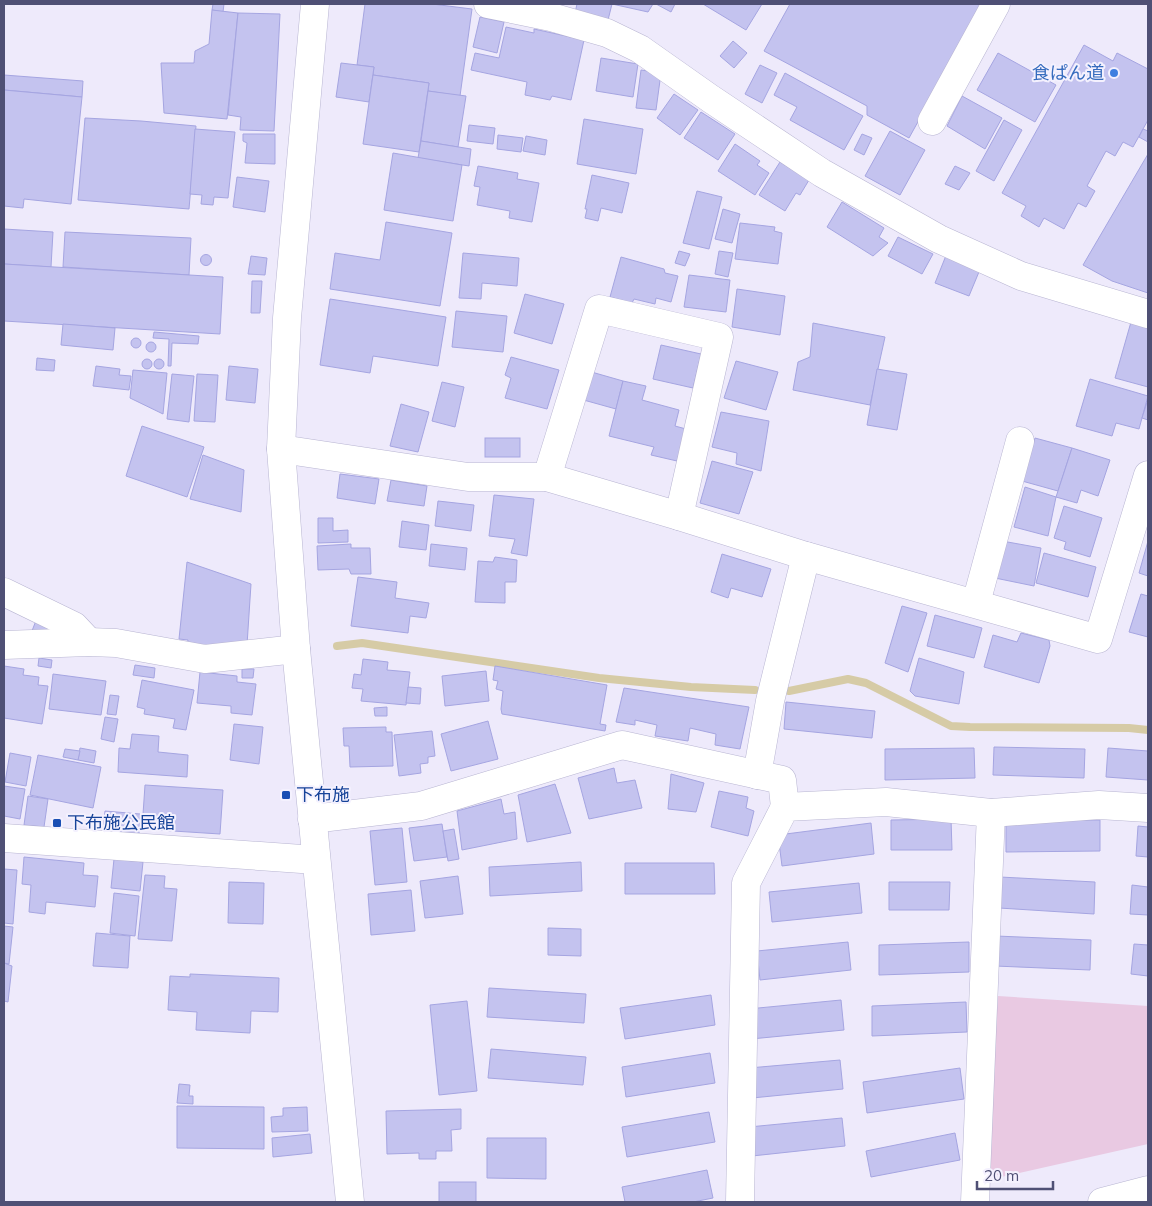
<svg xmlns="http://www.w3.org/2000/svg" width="1152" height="1206" viewBox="0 0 1152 1206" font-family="Mulish,'Noto Sans JP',sans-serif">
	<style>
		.green { fill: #e9c9e2 }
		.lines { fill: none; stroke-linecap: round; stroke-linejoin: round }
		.stream { stroke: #d6cba6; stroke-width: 8 }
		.building { fill: #c4c3ef; stroke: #a5a5e1 }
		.minor-casing { stroke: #b8b5d2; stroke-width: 29 }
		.minor { stroke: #fff; stroke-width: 28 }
		.shop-dot { fill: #3f7fe0; stroke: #f4f1fe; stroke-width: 2 }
		.transit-dot { fill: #1a4fb4; stroke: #f4f1fe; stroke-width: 2 }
		.labels { text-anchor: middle; stroke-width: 4; stroke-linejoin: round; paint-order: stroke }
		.shop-label { font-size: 18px; fill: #366cbe; stroke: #f4f1fe; text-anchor: end }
		.transit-label { font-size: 18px; fill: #164399; stroke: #f4f1fe; text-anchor: start }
	</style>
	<rect width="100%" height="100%" fill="#eeeafb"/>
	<path class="green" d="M998 996 1148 1006V1144L1001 1177 991 1171 986 1162Z"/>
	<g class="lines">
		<g class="stream">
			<path d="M337 646 362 643 599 678 691 687 755 690"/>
			<path d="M789 691 848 679 866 683 951 726 970 727 1129 728 1148 730"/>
		</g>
	</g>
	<g class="building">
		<path d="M213 4H224L223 12 212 10Z"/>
		<path d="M365 4H432L472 9 460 96 428 91 429 83 373 75 374 67 357 65Z"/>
		<path d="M577 4H653L648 12 612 4 608 20 575 13Z"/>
		<path d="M656 4H675L671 12Z"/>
		<path d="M703 4H762L746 30Z"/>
		<path d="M790 4H983L909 138 867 115V106L764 51Z"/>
		<path d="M212 10 238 13 227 119 164 113 161 63H194L195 51 209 44Z"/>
		<path d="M238 13 280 14 274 131 240 130 241 117 228 115Z"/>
		<path d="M480 17 504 22 497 53 473 47Z"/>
		<path d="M506 27 534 33V29L584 40 571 100 552 96 550 100 525 95 527 82 471 70 475 53 499 58Z"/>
		<path d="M733 41 747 53 734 68 720 56Z"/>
		<path d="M1084 45 1113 61 1117 53 1148 69V120L1133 147 1123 142 1115 156 1106 151 1087 186 1095 191 1086 207 1078 203 1064 229 1044 218 1039 227 1021 216 1026 206 1002 193Z"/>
		<path d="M998 53 1056 85 1035 122 977 90Z"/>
		<path d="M601 58 638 64 633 97 596 91Z"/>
		<path d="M341 63 374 67 369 102 336 97Z"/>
		<path d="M760 65 777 73 762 103 745 94Z"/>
		<path d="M641 70 661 73 656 110 636 108Z"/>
		<path d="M785 73 863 116 844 150 790 120 797 107 774 95Z"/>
		<path d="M4 75 83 81 82 97 4 90Z"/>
		<path d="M373 75 429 83 419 152 363 144Z"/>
		<path d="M4 90 82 97 71 204 24 199 23 208 4 206Z"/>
		<path d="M428 91 466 96 458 147 421 141Z"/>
		<path d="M674 94 698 110 680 135 657 118Z"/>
		<path d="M962 96 1002 118 985 149 947 126Z"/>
		<path d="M701 112 735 134 718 160 684 138Z"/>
		<path d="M85 118 141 121 196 126 189 209 78 200Z"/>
		<path d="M584 119 643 129 636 174 577 164Z"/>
		<path d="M1004 120 1022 130 994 181 976 171Z"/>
		<path d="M469 125 495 128 493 144 467 141Z"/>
		<path d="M195 129 235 132 228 198 214 197 213 205 201 204 202 195 190 194Z"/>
		<path d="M1143 129 1148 131V142L1139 137Z"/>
		<path d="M890 131 925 150 900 195 865 176Z"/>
		<path d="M243 134H275V164L245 163 247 143 243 141Z"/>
		<path d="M862 134 872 138 864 155 854 150Z"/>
		<path d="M498 135 523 138 521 152 497 149Z"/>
		<path d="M526 136 547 140 545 155 523 151Z"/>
		<path d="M421 141 471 149 469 166 418 158Z"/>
		<path d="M735 144 760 161 757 165 769 173 755 195 718 171Z"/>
		<path d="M393 153 462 165 453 221 384 210Z"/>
		<path d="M1148 154V293L1112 281 1083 265Z"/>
		<path d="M780 162 809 180 800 195 796 193 785 211 759 195Z"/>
		<path d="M478 166 518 173 517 179 539 183 532 222 509 218 510 211 477 205 480 187 474 186Z"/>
		<path d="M955 166 970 173 959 190 945 184Z"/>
		<path d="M592 175 629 183 622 213 601 208 598 221 585 218 587 209H585Z"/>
		<path d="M237 177 269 181 265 212 233 207Z"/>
		<path d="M697 191 722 197 709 249 683 243Z"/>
		<path d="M842 202 884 228 879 237 888 243 873 256 827 227Z"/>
		<path d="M723 209 740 214 732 243 715 239Z"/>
		<path d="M386 222 452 233 440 306 330 289 335 253 380 260Z"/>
		<path d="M740 223 775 227 774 231 782 233 778 264 735 259Z"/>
		<path d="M4 229 53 232 51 267 4 264Z"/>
		<path d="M65 232 191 238 189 275 63 267Z"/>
		<path d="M898 237 933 254 922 274 888 256Z"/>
		<path d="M679 251 690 254 685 266 675 263Z"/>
		<path d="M719 251 733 253 728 277 715 274Z"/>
		<path d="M463 253 519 258 517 286 482 283 481 299 459 298Z"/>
		<path d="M947 253 981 267 969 296 935 283Z"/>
		<circle cx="206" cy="260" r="5.5"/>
		<path d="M251 256 267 258 265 275 248 274Z"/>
		<path d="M621 257 664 269 665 273 678 276 671 302 656 298 655 304 634 299 632 303 610 297Z"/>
		<path d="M4 264 223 277 220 334 4 321Z"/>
		<path d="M689 275 730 280 726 312 684 307Z"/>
		<path d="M252 281H262L260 313H251Z"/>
		<path d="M737 289 785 296 780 335 732 327Z"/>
		<path d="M525 294 564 304 552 344 514 333Z"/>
		<path d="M330 299 446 317 438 366 373 356 370 373 320 365Z"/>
		<path d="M456 311 507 316 503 352 452 347Z"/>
		<path d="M1131 322 1148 327V387L1115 378Z"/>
		<path d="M813 323 885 337 870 405 793 390 798 362 810 357Z"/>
		<path d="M63 324 115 328 113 350 61 345Z"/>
		<path d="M154 332 199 336 198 344 172 343 171 366H168L169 339 153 338Z"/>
		<circle cx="136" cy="343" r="5"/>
		<circle cx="151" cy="347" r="5"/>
		<path d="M661 345 701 354 693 388 653 379Z"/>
		<path d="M511 357 559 370 547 409 505 398 511 378 505 375Z"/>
		<path d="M37 358 55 360 54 371 36 370Z"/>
		<circle cx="159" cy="364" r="5"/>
		<circle cx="147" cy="364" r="5"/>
		<path d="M736 361 778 372 766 410 724 398Z"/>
		<path d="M96 366 120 369 119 375 131 376 129 390 93 386Z"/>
		<path d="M229 366 258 369 255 403 226 400Z"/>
		<path d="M877 369 907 374 897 430 867 425Z"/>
		<path d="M133 370 167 373 163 414 130 398Z"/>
		<path d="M588 371 623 381 616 409 580 399Z"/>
		<path d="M172 374 194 376 189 422 167 419Z"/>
		<path d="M197 374 218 375 215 422 194 421Z"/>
		<path d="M1090 379 1148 396 1139 429 1116 423 1112 436 1076 426Z"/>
		<path d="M623 381 646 386 642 400 679 410 675 426 686 429 677 461 651 455 654 447 609 436Z"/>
		<path d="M442 382 464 387 455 427 432 421Z"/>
		<path d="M1148 399V420L1142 418Z"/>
		<path d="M401 404 429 412 418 452 390 446Z"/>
		<path d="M721 412 769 421 761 471 736 464 737 453 712 447Z"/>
		<path d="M142 426 204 447 187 497 126 476Z"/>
		<rect x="485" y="438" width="35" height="19"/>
		<path d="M1035 438 1072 448 1058 491 1022 481Z"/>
		<path d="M1072 448 1110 460 1098 496 1081 490 1077 503 1056 497Z"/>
		<path d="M203 455 244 470 241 512 190 499Z"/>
		<path d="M712 461 753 472 739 514 700 503Z"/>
		<path d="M340 474 379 479 375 504 337 498Z"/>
		<path d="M391 480 427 486 424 506 387 501Z"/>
		<path d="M1025 487 1056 497 1048 536 1014 527Z"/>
		<path d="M494 495 534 499 527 556 511 553 515 539 489 536Z"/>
		<path d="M438 501 474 505 471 531 435 526Z"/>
		<path d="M1064 506 1102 518 1090 557 1064 549 1066 542 1054 538Z"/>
		<path d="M318 518H333V531L348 530V542L318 543Z"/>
		<path d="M402 521 429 525 426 550 399 547Z"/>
		<path d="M1002 541 1041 548 1034 586 995 578Z"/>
		<path d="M1148 541V576L1139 573Z"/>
		<path d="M351 544V548H370L371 574H351L349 569 318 570 317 546Z"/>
		<path d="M431 544 467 548 465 570 429 566Z"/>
		<path d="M1044 553 1096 567 1088 597 1036 583Z"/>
		<path d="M722 554 771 569 762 597 731 588 728 598 711 592Z"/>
		<path d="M495 557 517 560 516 582H505V603L475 602 478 561 493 562Z"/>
		<path d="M187 562 251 584 247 645 187 648 188 640 179 639Z"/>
		<path d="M358 577 397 582 395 598 429 603 426 618 410 616 408 633 351 626Z"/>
		<path d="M1141 594 1148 596V637L1129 632Z"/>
		<path d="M902 606 927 613 908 672 885 663Z"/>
		<path d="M935 615 982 628 974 658 927 646Z"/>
		<path d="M37 618 58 624 53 642 30 636Z"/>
		<path d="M1021 633 1049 640 1050 646 1039 683 984 667 993 635 1017 642Z"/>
		<path d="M39 658 52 660 51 668 38 666Z"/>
		<path d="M919 658 964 672 959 704 915 696 910 691Z"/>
		<path d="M363 659 388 662 387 670 410 672 406 705 361 701 363 689 352 688 354 674 361 675Z"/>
		<path d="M135 665 155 668 154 678 133 675Z"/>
		<path d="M4 666 24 669 23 675 39 677 38 685 48 686 42 724 4 718Z"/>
		<path d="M495 666 607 685 600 724 606 725 605 731 502 714 501 709 503 691 496 689 498 681 493 680Z"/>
		<path d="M242 669H254L253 678H242Z"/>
		<path d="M486 671 489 701 445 706 442 676Z"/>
		<path d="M200 672 237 676V682L256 684 252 715 231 713V706L197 703Z"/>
		<path d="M53 674 106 681 101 715 49 709Z"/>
		<path d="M142 680 194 690 186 730 173 728 175 719 144 714 145 709 137 707Z"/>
		<path d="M408 687 421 688 420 704 406 703Z"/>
		<path d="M624 688 749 707 740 749 715 745 716 734 690 728 688 741 655 736 657 725 635 720V725L616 722Z"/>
		<path d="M110 695 119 696 116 715 107 714Z"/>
		<path d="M786 702 875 711 872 738 784 729Z"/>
		<path d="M387 707V716H375L374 708Z"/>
		<path d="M105 717 118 719 114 742 101 739Z"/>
		<path d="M488 721 498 759 451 771 441 734Z"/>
		<path d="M234 724 263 727 259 764 230 760Z"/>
		<path d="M386 727V732H392L393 766 350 767 349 746H344L343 728Z"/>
		<path d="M432 731 435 756 428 757V763L420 764 421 773 399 776 394 735Z"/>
		<path d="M132 734 159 736 158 752 188 755 187 777 118 772 119 748 130 749Z"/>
		<path d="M994 747 1085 749 1084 778 993 775Z"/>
		<path d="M80 748 96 751 94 763 78 760Z"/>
		<path d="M974 748 975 778 885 780V749Z"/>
		<path d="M1108 748 1148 751V780L1106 777Z"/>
		<path d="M65 749 80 751 78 760 63 757Z"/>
		<path d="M10 753 31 757 26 786 5 782Z"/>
		<path d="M38 755 101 767 93 808 30 795Z"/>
		<path d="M614 768 617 783 635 780 642 808 589 819 578 778Z"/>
		<path d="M671 774 704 783 696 812 668 809Z"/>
		<path d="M555 784 571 833 527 842 518 795Z"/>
		<path d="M145 785 223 790 220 834 142 829Z"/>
		<path d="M4 786 25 789 20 819 4 816Z"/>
		<path d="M719 791 748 797 746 808 754 811 748 836 711 827Z"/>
		<path d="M28 796 48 799 44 827 24 825Z"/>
		<path d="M501 799 504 814 515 812 517 839 462 850 457 811Z"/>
		<path d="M105 811 140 814 139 834 103 830Z"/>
		<path d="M951 819 952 850H891V820Z"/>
		<path d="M1100 820V851L1006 852V821Z"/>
		<path d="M871 823 874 854 782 866 778 835Z"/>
		<path d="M442 824 447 857 414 861 409 828Z"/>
		<path d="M1138 826 1148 827V857L1136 856Z"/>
		<path d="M402 828 407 882 375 885 370 831Z"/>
		<path d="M454 829 459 859 448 861 443 831Z"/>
		<path d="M24 857 84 863 83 875 98 876 95 907 46 902 45 914 29 912 31 885 22 884Z"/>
		<path d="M114 859 143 862 140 891 111 888Z"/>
		<path d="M581 862 582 891 490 896 489 867Z"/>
		<path d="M625 863H714L715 894H625Z"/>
		<path d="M4 869 17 870 13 924 4 923Z"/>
		<path d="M145 875 165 876 164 888 177 889 172 941 138 939Z"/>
		<path d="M458 876 463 914 425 918 420 881Z"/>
		<path d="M1000 877 1095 882 1094 914 999 908Z"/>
		<path d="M229 882 264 883 263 924 228 923Z"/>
		<path d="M889 882H950L949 910H889Z"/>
		<path d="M859 883 862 913 772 922 769 892Z"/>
		<path d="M1132 885 1148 887V915L1130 914Z"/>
		<path d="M411 890 415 931 371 935 368 894Z"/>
		<path d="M114 893 139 896 135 936 110 933Z"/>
		<path d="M4 926 13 927 9 964 4 963Z"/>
		<path d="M548 928 581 929V956L548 955Z"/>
		<path d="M96 933 130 936 128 968 93 966Z"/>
		<path d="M996 936 1091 940 1090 970 995 966Z"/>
		<path d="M848 942 851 970 760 980 757 951Z"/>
		<path d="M969 942V972L879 975V945Z"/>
		<path d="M1134 944 1148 945V976L1131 974Z"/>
		<path d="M4 963 12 966 8 1002 4 1001Z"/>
		<path d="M190 974 279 978 278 1012 251 1011 250 1033 196 1030 197 1012 168 1010 170 976 190 977Z"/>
		<path d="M489 988 586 994 584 1023 487 1017Z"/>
		<path d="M711 995 715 1025 625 1039 620 1008Z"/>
		<path d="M841 1000 844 1030 751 1039 748 1009Z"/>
		<path d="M467 1001 477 1091 439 1095 430 1005Z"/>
		<path d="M966 1002 967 1032 872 1036V1006Z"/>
		<path d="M491 1049 586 1057 583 1085 488 1078Z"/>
		<path d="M710 1053 715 1083 626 1097 622 1067Z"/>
		<path d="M840 1060 843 1089 752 1098 749 1068Z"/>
		<path d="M960 1068 964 1099 867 1113 863 1082Z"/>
		<path d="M179 1084 190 1085 189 1096H193V1104L177 1103Z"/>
		<path d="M177 1106 264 1107V1149L177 1148Z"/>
		<path d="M307 1107 308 1131 272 1132 271 1117 283 1116V1108Z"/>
		<path d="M461 1109V1129L451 1130 452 1151H436V1159H419V1153L387 1154 386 1111Z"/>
		<path d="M709 1112 715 1142 627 1157 622 1127Z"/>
		<path d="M842 1118 845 1146 752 1156 749 1127Z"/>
		<path d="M955 1133 960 1160 871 1177 866 1151Z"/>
		<path d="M310 1134 312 1153 273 1157 272 1138Z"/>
		<path d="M487 1138H546V1179L487 1178Z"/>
		<path d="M707 1170 713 1198 693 1202H625L622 1187Z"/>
		<rect x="439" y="1182" width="37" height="20"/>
	</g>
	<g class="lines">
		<defs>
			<g id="minor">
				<path d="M315 4 287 318 281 449 296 649 350 1202"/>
				<path d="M488 4 551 17 607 33 640 49 711 99 822 173 939 239 1021 276 1148 314"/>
				<path d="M932 121 996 4"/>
				<path d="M281 449 468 477H547L679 516 806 556 1098 639 1148 475"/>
				<path d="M547 477 599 309 719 337 679 516"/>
				<path d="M4 592 74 626 89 642"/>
				<path d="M976 603 1020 441"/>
				<path d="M4 645 89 642 116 643 205 659 296 649"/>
				<path d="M757 775 770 701 806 556"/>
				<path d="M312 819 421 806 622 745 782 780 785 807"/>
				<path d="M4 838 316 860"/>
				<path d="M740 1202 746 883 785 807 886 802 991 813 1099 805 1148 808"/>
				<path d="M975 1202 991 813"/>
				<path d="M1102 1202 1148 1190"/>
			</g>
		</defs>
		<use href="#minor" class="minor-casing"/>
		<use href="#minor" class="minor"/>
	</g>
	<circle class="shop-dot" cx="1114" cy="73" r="5"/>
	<g class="transit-dot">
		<rect x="281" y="790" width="10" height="10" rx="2.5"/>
		<rect x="52" y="818" width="10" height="10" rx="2.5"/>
	</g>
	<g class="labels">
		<g class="shop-label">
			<text x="1104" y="79">食ぱん道</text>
		</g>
		<g class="transit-label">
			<text x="296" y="801">下布施</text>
			<text x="67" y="829">下布施公民館</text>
		</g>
	</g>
	<rect width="1152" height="1206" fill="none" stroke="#4f5075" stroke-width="10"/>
	<path d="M977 1181v8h76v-8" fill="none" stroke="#4f5075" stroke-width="2.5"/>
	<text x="984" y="1181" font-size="15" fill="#4f5075" stroke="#f4f1fe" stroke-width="4" paint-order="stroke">20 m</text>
</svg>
